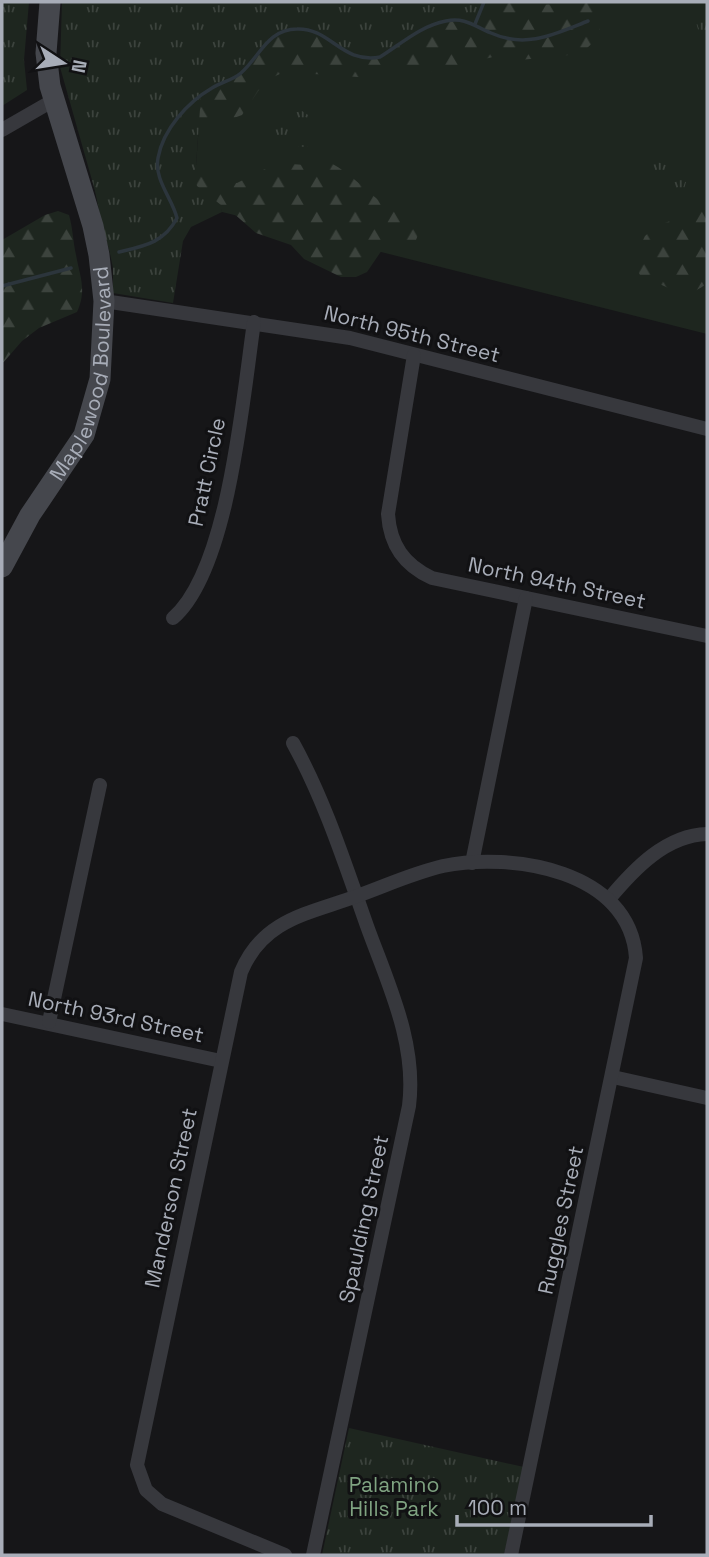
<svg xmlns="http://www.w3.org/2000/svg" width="709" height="1557" viewBox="0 0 709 1557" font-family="'Space Grotesk',sans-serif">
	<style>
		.grass { fill: #1e261f }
		.forest { fill: url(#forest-firs) }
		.park { fill: url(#park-tufts) }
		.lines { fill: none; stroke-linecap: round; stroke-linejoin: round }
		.stream { stroke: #2c353c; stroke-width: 3.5 }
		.street { stroke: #37383d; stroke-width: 14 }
		.secondary { stroke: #45474d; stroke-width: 21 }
		.labels { text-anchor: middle; stroke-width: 6; stroke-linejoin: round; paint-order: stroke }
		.street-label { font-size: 21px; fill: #a8adb8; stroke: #111113 }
		.park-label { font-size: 21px; fill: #7fa381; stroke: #111113 }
	</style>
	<defs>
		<pattern id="forest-firs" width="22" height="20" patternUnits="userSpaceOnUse" patternTransform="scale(1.75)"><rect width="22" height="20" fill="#1e261f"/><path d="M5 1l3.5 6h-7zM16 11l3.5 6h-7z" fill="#3c433d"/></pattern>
		<pattern id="park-tufts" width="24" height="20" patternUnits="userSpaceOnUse" patternTransform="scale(1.75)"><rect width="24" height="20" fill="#1e261f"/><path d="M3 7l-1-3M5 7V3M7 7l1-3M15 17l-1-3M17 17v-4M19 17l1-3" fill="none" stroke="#3c433d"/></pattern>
	</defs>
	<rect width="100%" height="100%" fill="#161618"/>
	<path class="grass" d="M484 2H707V334L222 212 221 205 195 179 201 95Z"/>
	<g class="forest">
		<path d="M285 2H515L523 6 591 2 601 20 598 38 587 48 569 55 520 60 497 56 431 72 385 71 358 77 284 72 265 81 242 115 209 127 187 143 111 111Z"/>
		<path d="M320 159C348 168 361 188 384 204 398 214 410 216 419 232L416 240 384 247 367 272 356 277H341L304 259 291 245 256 233 232 212 207 206 113 261 103 231 91 170 187 163 207 169 219 180 237 183 277 163 305 165Z"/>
		<path d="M707 206V283C682 305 667 283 641 277L633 261 645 236 655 227Z"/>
		<path d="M58 211 69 215C73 229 73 242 76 255 80 277 87 290 77 312L39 328 22 341 2 364V240L45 215Z"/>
	</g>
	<g class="park">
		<path d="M2 2H29L24 60 27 90 2 106Z"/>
		<path d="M62 2H484L475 24C437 13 411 38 380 57 340 64 320 16 280 32 261 40 255 62 239 74 229 83 213 87 201 95L195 179 197 186 221 205 222 212 191 227 183 241 173 303 113 293V268L103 219 60 67Z"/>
		<path d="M701 2H707V37L698 29 695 19Z"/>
		<path d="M302 111 314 119 316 138 307 147 290 146 276 136 274 124 284 114Z"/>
		<path d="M656 161 674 169 686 182 683 192 666 196 651 189 646 176 649 165Z"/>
		<path d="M349 1428 524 1467 504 1555H322Z"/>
	</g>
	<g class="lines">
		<g class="stream">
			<path d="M475 24 484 2"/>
			<path d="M119 252C144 246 164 243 177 218 172 198 154 180 158 158 163 129 188 102 212 88 222 82 233 80 241 73 260 56 268 29 297 29 331 28 341 64 380 57 401 44 420 26 446 21 465 17 474 26 491 33 526 49 555 34 588 21"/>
			<path d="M2 286 71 268"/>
		</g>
		<g class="street">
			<path d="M2 130 54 100"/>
			<path d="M104 301 350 338 707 429"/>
			<path d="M414 355 388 514C390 545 404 565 432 578L707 636"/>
			<path d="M173 618C229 570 243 396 254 322"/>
			<path d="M293 743C325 801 345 864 367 926 388 984 417 1043 409 1106L313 1555"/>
			<path d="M472 863 526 598"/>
			<path d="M609 899C634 869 666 835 707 834"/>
			<path d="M2 1014 221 1061"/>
			<path d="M49 1022 100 785"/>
			<path d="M613 1077 707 1098"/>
			<path d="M285 1555 162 1504 146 1490 137 1465 241 972C263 919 308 914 357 896 385 886 413 873 443 866 512 852 630 870 636 958L511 1555"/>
		</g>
		<path class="secondary" id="s1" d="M2 567 30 515 84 435 100 379 104 301 99 255 93 226 50 86 46 53 50 2"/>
	</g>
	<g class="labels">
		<g class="street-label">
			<text transform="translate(412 334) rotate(14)" y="7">North 95th Street</text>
			<text dy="7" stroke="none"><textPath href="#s1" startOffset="215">Maplewood Boulevard</textPath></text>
			<text transform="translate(207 472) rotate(-78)" y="7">Pratt Circle</text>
			<text transform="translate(557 583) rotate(12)" y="7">North 94th Street</text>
			<text transform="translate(116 1017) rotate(12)" y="7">North 93rd Street</text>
			<text transform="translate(171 1198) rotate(-78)" y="7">Manderson Street</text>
			<text transform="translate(364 1219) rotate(-78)" y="7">Spaulding Street</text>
			<text transform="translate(561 1220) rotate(-78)" y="7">Ruggles Street</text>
		</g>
		<g class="park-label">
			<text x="394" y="1492">Palamino<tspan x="394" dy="24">Hills Park</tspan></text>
		</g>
	</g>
	<rect width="709" height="1557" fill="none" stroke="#a8adb8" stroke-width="7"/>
	<g transform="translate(63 63) rotate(102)" stroke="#111113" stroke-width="5" paint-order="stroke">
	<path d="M0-5L12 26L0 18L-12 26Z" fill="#a8adb8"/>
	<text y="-10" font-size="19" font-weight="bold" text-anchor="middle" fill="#a8adb8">N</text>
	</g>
	<path d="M457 1515v10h194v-10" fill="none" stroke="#a8adb8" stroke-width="3.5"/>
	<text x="468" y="1515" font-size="21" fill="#a8adb8" stroke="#111113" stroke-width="5" paint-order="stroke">100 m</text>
</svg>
